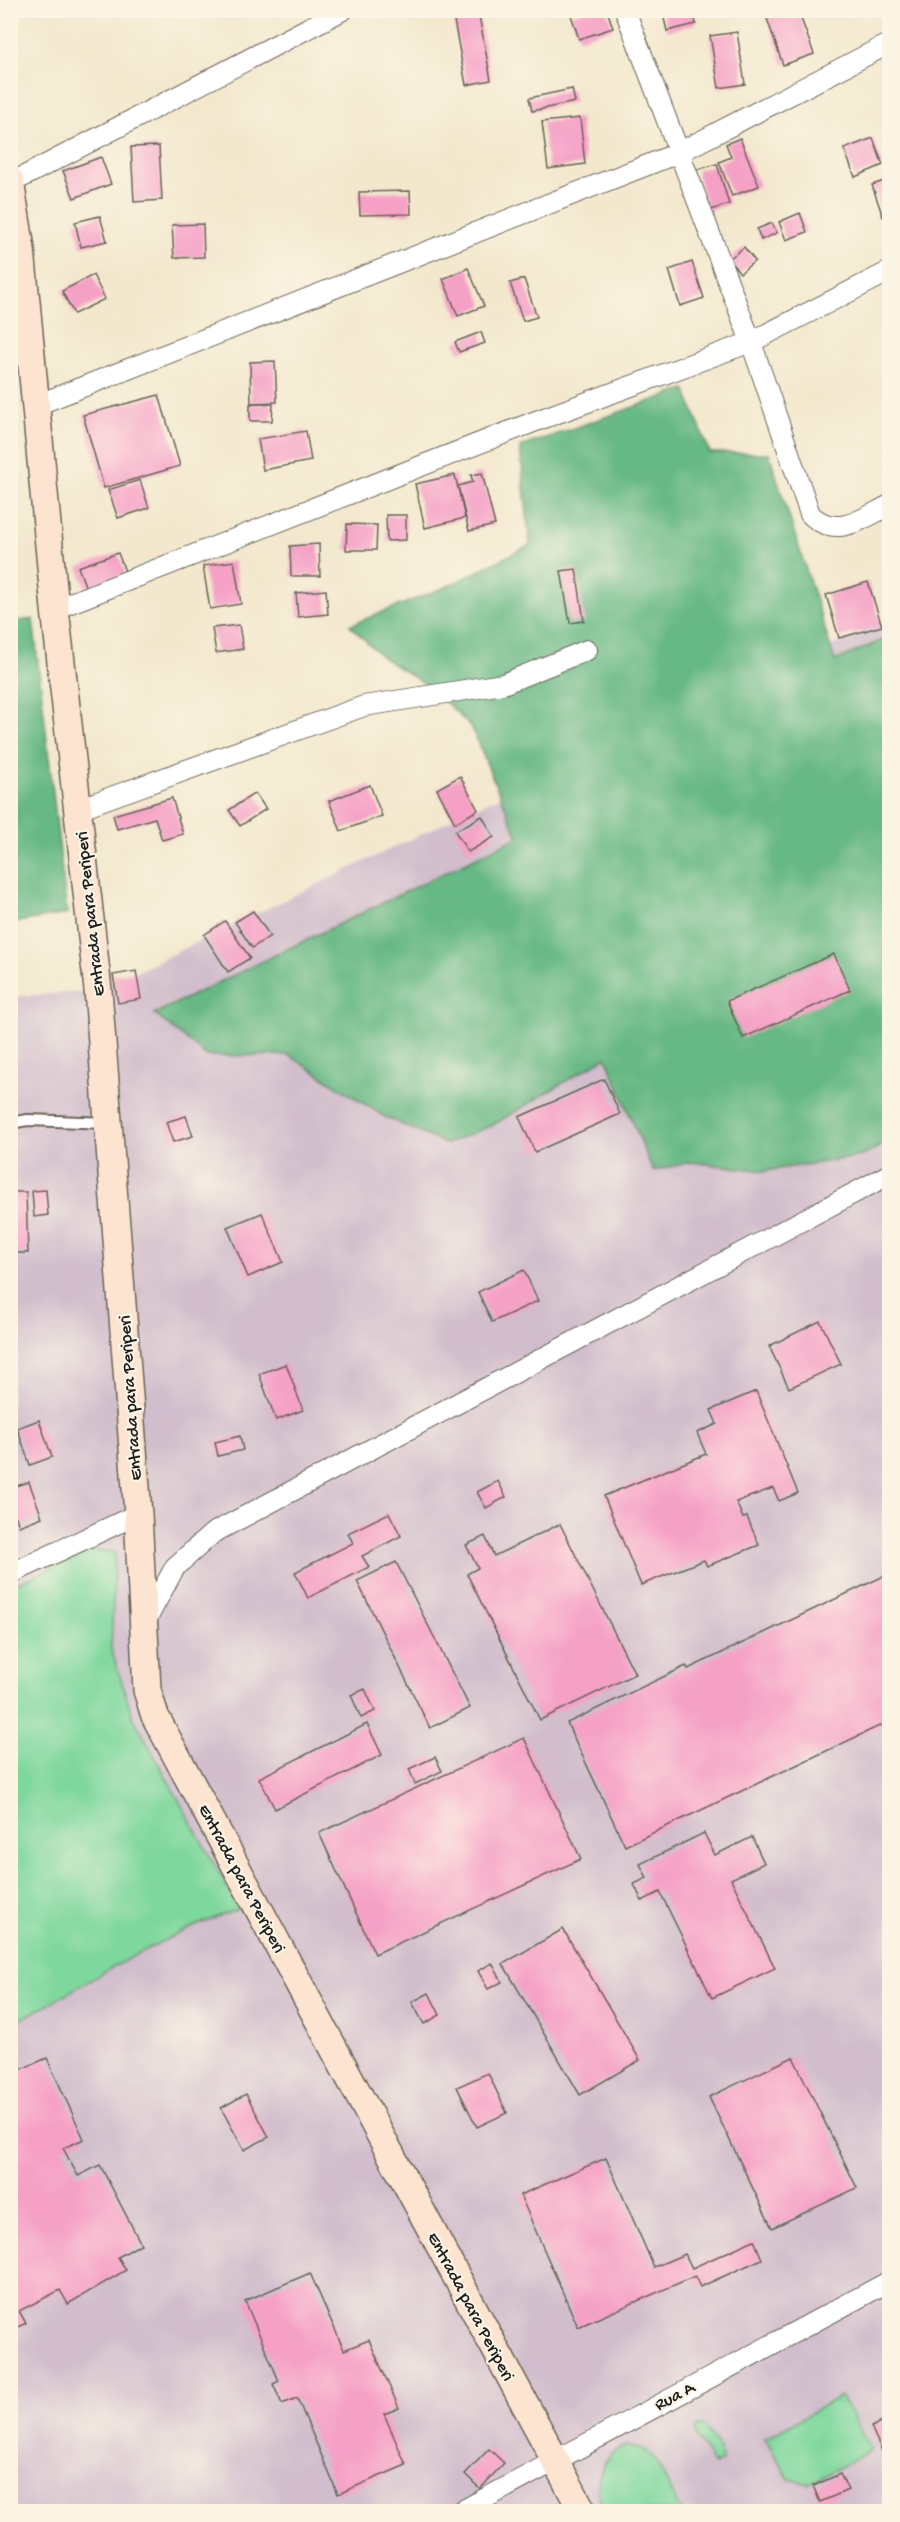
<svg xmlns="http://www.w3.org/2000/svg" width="900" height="2522" viewBox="0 0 900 2522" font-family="'Gochi Hand',sans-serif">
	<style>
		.industrial { fill: #d1bdcc }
		.green { fill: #7ed79d; stroke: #4d7a5c; stroke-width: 1.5 }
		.forest { fill: #66b884; stroke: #416a50; stroke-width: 1.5 }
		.building { fill: #f5a1c6 }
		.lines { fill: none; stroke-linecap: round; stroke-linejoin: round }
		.lane-casing { stroke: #67635a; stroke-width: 14 }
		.street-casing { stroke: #67635a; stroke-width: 22 }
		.secondary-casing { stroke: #67635a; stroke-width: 30 }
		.lane { stroke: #fff; stroke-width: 10 }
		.street { stroke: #fff; stroke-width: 20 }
		.secondary { stroke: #fde4d1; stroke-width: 27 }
		.labels { text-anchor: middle; stroke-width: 4.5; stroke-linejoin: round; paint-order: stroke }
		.street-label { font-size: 18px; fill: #1c1c1c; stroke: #fcf5e5 }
	</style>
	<rect width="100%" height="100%" fill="#fcf5e5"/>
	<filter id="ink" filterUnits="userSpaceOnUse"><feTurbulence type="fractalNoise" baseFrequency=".0167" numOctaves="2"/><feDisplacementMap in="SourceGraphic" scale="12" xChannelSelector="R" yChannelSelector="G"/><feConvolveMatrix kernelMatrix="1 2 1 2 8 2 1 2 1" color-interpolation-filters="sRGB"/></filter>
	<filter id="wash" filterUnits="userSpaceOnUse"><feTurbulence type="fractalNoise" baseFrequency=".008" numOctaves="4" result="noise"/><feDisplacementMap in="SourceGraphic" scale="24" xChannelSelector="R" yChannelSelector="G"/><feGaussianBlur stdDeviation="1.35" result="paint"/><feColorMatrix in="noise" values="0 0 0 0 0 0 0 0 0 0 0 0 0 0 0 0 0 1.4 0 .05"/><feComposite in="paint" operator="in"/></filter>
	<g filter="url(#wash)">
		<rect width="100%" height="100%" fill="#f3e8cd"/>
		<path class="industrial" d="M889 622V2511L11 2512V997L98 990 681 709Z"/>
		<g class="green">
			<path d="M91 1550 115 1552 111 1649 133 1717 239 1909C157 1937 86 1984 11 2025V1586Z"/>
			<path d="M841 2396 871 2450 809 2484 789 2479 765 2438Z"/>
			<path d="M701 2425C710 2429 722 2452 722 2462L713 2464 696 2435 695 2429Z"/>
			<path d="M627 2446 647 2451 656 2461 681 2511H605C591 2487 600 2454 627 2446Z"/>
		</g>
		<g class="forest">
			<path d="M685 389 710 453H769L835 661 889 637V1141L863 1156 765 1171 691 1162 653 1171 606 1057 493 1125 446 1144 385 1117 289 1055 207 1056 154 1014 518 837 471 727 430 687 383 658 350 625 446 587 530 545 520 447Z"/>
			<path d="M33 619 67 914 11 923V622Z"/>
		</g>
		<g id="blocks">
			<g class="building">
				<path d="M452 10H478L491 80 466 85Z"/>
				<path d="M585 10H607L613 28 579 39 571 15Z"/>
				<path d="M662 10H693L696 24 667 31Z"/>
				<path d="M764 10H798L814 54 783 65Z"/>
				<path d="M737 32 745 84 719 88 710 36Z"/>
				<path d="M572 89 575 102 532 111 529 98Z"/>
				<path d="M580 118 585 164 548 169 542 122Z"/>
				<path d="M740 138 759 186 732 196 719 162 731 157 726 144Z"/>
				<path d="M873 138 883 165 855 177 844 149Z"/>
				<path d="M159 146 162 200 134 202 131 147Z"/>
				<path d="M101 157 111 184 74 198 63 171Z"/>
				<path d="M717 164 729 204 708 211 696 170Z"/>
				<path d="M890 179V215L883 217 872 185Z"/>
				<path d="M410 191 411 214 360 215 359 192Z"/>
				<path d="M800 213 807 232 786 240 779 222Z"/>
				<path d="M100 216 107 241 81 247 75 222Z"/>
				<path d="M772 223 777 233 761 240 757 229Z"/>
				<path d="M203 224 204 257 174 258 172 225Z"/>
				<path d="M744 247 755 261 740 273 729 259Z"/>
				<path d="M692 262 704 298 680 306 669 270Z"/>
				<path d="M468 268 484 306 458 316 443 279Z"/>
				<path d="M93 275 105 299 74 314 62 291Z"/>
				<path d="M524 279 537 317 523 321 510 283Z"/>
				<path d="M481 332 485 343 459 352 455 342Z"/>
				<path d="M275 361 277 402 251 403 250 362Z"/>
				<path d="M159 395 180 466 104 488 83 415Z"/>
				<path d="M250 404H273L272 421H250Z"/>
				<path d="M306 431 311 461 263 470 258 439Z"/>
				<path d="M482 473 495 525 469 531 458 486 473 482 471 475Z"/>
				<path d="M455 475 465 518 425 528 415 484Z"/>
				<path d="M140 480 149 508 118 518 108 490Z"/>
				<path d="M386 515H406V540L387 541Z"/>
				<path d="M347 524 377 525 376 550H346Z"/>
				<path d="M319 544 320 576H291L290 546Z"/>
				<path d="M118 553 126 574 86 588 78 567Z"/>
				<path d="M234 561 241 604 210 609 203 566Z"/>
				<path d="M576 569 584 621 570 623 561 571Z"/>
				<path d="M868 582 882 626 839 638 826 595Z"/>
				<path d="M326 590 328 614 298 617 296 593Z"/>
				<path d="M239 625 243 649 216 653 212 628Z"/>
				<path d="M460 776 478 810 455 823 437 789Z"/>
				<path d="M370 785 382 816 341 831 329 801Z"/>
				<path d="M255 793 266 809 240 826 229 810Z"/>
				<path d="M172 798 183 834 162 840 155 818 117 829 113 815Z"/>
				<path d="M482 816 494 837 468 852 455 831Z"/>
				<path d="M253 911 270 936 252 948 235 922Z"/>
				<path d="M225 921 250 958 228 972 204 935Z"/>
				<path d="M834 954 850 990 743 1038 727 1001Z"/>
				<path d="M136 971 141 999 118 1003 113 975Z"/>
				<path d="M604 1079 620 1114 535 1152 519 1117Z"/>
				<path d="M186 1116 193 1136 173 1142 166 1122Z"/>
				<path d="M46 1190 48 1215 34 1217 32 1191Z"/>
				<path d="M10 1192H26L28 1253H10Z"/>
				<path d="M262 1213 283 1262 248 1277 227 1227Z"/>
				<path d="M524 1270 538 1301 492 1322 478 1292Z"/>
				<path d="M820 1321 841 1364 789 1388 769 1346Z"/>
				<path d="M286 1364 303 1410 276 1420 259 1374Z"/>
				<path d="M756 1391 798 1493 779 1501 773 1488 736 1502 743 1518 747 1517 759 1545 707 1566 704 1560 641 1585 604 1496 706 1454 697 1433 717 1424 711 1410Z"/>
				<path d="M39 1420 52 1457 30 1465 17 1428Z"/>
				<path d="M240 1436 243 1450 218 1456 215 1442Z"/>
				<path d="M498 1481 506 1497 486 1508 477 1492Z"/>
				<path d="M29 1482 42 1517 19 1526 16 1517 10 1519V1488Z"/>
				<path d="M389 1513 401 1536 362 1556 369 1567 308 1598 295 1572 353 1543 348 1533Z"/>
				<path d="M560 1524 635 1674 540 1720 467 1574 478 1568 466 1545 485 1536 494 1556Z"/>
				<path d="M396 1562 470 1708 430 1728 357 1581Z"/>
				<path d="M886 1575 890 1583V1721L625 1846 567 1723 686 1666 688 1669Z"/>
				<path d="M365 1689 375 1711 361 1718 351 1695Z"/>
				<path d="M367 1724 382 1755 275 1809 259 1778Z"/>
				<path d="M524 1738 581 1859 375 1954 319 1833Z"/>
				<path d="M435 1757 442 1771 415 1784 409 1769Z"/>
				<path d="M704 1833 715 1855 752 1837 764 1863 731 1879 775 1968 712 1998 660 1892 642 1901 634 1884 647 1878 640 1864Z"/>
				<path d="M563 1929 640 2060 580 2095 503 1964Z"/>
				<path d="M492 1963 502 1982 488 1989 478 1971Z"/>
				<path d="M429 1993 440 2015 424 2024 412 2002Z"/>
				<path d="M793 2057 857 2188 772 2228 709 2097Z"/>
				<path d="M47 2058 84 2139 63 2148 78 2176 100 2165 141 2244 118 2257 126 2270 68 2304 60 2290 19 2311 26 2323 10 2331V2074Z"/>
				<path d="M488 2073 507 2113 477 2127 457 2087Z"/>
				<path d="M246 2094 269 2137 244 2150 221 2108Z"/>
				<path d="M606 2158 654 2267 685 2254 692 2268 754 2240 762 2259 700 2287 695 2276 578 2327 520 2195Z"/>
				<path d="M310 2273 344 2350 369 2340 399 2408 384 2414 406 2465 338 2494 297 2398 282 2404 273 2384 279 2381 245 2301Z"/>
				<path d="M890 2419V2469L871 2427Z"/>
				<path d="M489 2449 504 2463 480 2489 465 2474Z"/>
				<path d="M840 2474 848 2490 820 2502 813 2486Z"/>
			</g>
		</g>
	</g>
	<g filter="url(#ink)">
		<use href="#blocks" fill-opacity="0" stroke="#67635a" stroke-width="1.5"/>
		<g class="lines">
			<defs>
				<path id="lane" d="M10 1123 28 1120 108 1123"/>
				<g id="street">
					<path d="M625 10 751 342 810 514C836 540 863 518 890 505"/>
					<path d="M11 183 343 10"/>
					<path d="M34 406 678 153 890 43"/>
					<path d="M55 609 536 421 751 342 890 271"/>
					<path d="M78 809 364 706 503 684 587 650"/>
					<path d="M10 1574 138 1514"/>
					<path d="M144 1624 175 1567 213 1533 890 1174"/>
					<path d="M460 2512 890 2281"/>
				</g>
				<path id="secondary" d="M10 181 21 249 55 609 98 990 138 1514 147 1690 155 1716 583 2512"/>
			</defs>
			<use href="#lane" class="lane-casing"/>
			<use href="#street" class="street-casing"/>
			<use href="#secondary" class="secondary-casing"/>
			<use href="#lane" class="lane"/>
			<use href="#street" class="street"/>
			<use href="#secondary" class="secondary"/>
		</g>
	</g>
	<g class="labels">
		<g class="street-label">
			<text transform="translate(89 914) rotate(-96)" y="6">Entrada para Periperi</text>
			<text transform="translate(129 1398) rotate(-94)" y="6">Entrada para Periperi</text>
			<text transform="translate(243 1878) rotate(62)" y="6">Entrada para Periperi</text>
			<text transform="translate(472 2306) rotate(62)" y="6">Entrada para Periperi</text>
			<text transform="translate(674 2395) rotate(-28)" y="6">Rua A</text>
		</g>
	</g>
	<rect width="900" height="2522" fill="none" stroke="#fcf5e5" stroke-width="36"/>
</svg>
